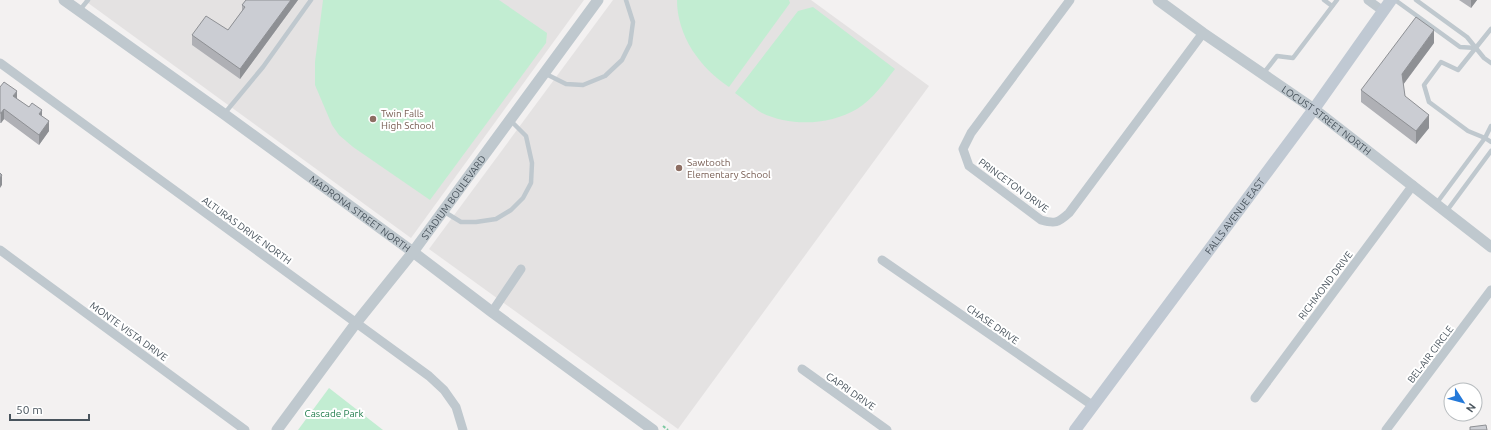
<svg xmlns="http://www.w3.org/2000/svg" width="1491" height="430" viewBox="0 0 1491 430" font-family="Ubuntu,sans-serif">
	<style>
		.education { fill: #e4e2e2 }
		.green { fill: #c2edd2 }
		.lines { fill: none; stroke-linecap: round; stroke-linejoin: round }
		.path { stroke: #7cc9a1; stroke-width: 2; stroke-dasharray: 3 2; stroke-linecap: butt }
		.service { stroke: #bfc8ce; stroke-width: 4.5 }
		.minor { stroke: #bfc8ce; stroke-width: 9 }
		.tertiary { stroke: #bfc8ce; stroke-width: 11 }
		.secondary { stroke: #c0c9d3; stroke-width: 12 }
		.wall { fill: #afb0b5 }
		.shaded-wall { fill: #8e9094 }
		.building { fill: #cbcdd3; stroke: #8e9094 }
		.education-dot { fill: #8d6e63; stroke: #fff; stroke-width: 1.5 }
		.labels { text-anchor: middle; stroke-width: 4; stroke-linejoin: round; paint-order: stroke }
		.education-label { font-size: 10px; fill: #785e54; stroke: #fff; text-anchor: start }
		.street-label { font-size: 10px; fill: #49545d; stroke: #fff }
		.park-label { font-size: 10px; fill: #1d7b49; stroke: #fff }
	</style>
	<rect width="100%" height="100%" fill="#f3f1f1"/>
	<g class="education">
		<path d="M84 0H584L411 238Z"/>
		<path d="M613 0H811L929 86 678 429 429 249Z"/>
	</g>
	<g class="green">
		<path d="M323 0H499L547 33 546 43 430 200 353 147 339 135 332 125 315 85V62Z"/>
		<path d="M677 0H789L790 3 729 87C700 68 677 36 677 0Z"/>
		<path d="M813 7 895 69C884 83 873 99 857 109 830 125 791 127 762 113 753 108 744 99 735 93L798 11Z"/>
		<path d="M329 388 383 430H298Z"/>
	</g>
	<g class="lines">
		<path class="path" d="M663 426 668 430"/>
		<g class="service">
			<path d="M1324 0 1332 6"/>
			<path d="M1395 0 1460 47 1476 48"/>
			<path d="M1416 0 1467 37 1484 58 1491 63"/>
			<path d="M79 11 88 0"/>
			<path d="M1491 29 1458 70 1441 62 1424 85 1429 102 1468 131 1485 138 1491 142"/>
			<path d="M544 73 566 84 583 85 605 76 622 60 630 44 633 22 626 0"/>
			<path d="M1263 74 1277 56 1293 58 1337 0"/>
			<path d="M224 114 263 67 311 0"/>
			<path d="M1436 204 1485 138 1491 126"/>
			<path d="M443 211 461 222H476L496 219 511 210 523 198 531 183 532 163 526 136 510 120"/>
			<path d="M1446 212 1491 151"/>
		</g>
		<g class="minor">
			<path d="M1070 0 971 133 963 149 969 166 1041 220C1055 224 1058 223 1069 213L1203 33"/>
			<path d="M1368 0 1383 11"/>
			<path d="M0 63 429 376 444 390 456 407 463 430"/>
			<path d="M0 250 245 430"/>
			<path d="M882 260 1092 405"/>
			<path d="M492 312 521 269"/>
			<path d="M802 369 887 430"/>
			<path d="M1255 398 1413 185"/>
			<path d="M1386 430 1491 290"/>
		</g>
		<g class="tertiary">
			<path id="s1" d="M64 0 224 114 413 252 492 312 653 430"/>
			<path id="s2" d="M1158 0 1203 33 1314 109 1491 247"/>
			<path id="s3" d="M277 430 356 323 413 252 598 0"/>
		</g>
		<path class="secondary" id="s4" d="M1075 430 1314 109 1391 0"/>
	</g>
	<g class="wall">
		<path d="M246 0H298L240 79 192 45V35L228 30 242 11V5Z"/>
		<path d="M1459 0H1477L1471 8Z"/>
		<path d="M1434 43 1403 85 1405 96 1429 128 1416 144 1361 102V90Z"/>
		<path d="M0 87 42 116 49 131 39 145 4 119 1 123H0Z"/>
	</g>
	<g class="shaded-wall">
		<path d="M291 0H298L240 79V69Z"/>
		<path d="M1471 0H1477L1471 8Z"/>
		<path d="M1434 30V43L1402 86V74Z"/>
		<path d="M17 91V101L13 96Z"/>
		<path d="M4 109V119L1 123V113Z"/>
		<path d="M42 110V120L39 114Z"/>
		<path d="M1429 115V128L1416 144V131Z"/>
		<path d="M49 121V131L39 145V135Z"/>
		<path d="M2 175V185L0 188V178Z"/>
	</g>
	<g class="building">
		<path d="M246 0H291L240 69 192 35 206 16 228 30 245 7 242 5Z"/>
		<path d="M1416 17 1434 30 1402 74 1405 96 1429 115 1416 131 1361 90Z"/>
		<path d="M4 82 17 91 13 96 29 107 32 103 42 110 39 114 49 121 39 135 4 109 1 113H0V87Z"/>
		<path d="M0 173 2 175 0 178Z"/>
		<path d="M1486 425 1487 430H1470V427Z"/>
	</g>
	<g class="education-dot">
		<circle cx="373" cy="119" r="4"/>
		<circle cx="679" cy="168" r="4"/>
	</g>
	<g class="labels">
		<g class="education-label">
			<text x="381" y="117">Twin Falls<tspan x="381" dy="12">High School</tspan></text>
			<text x="687" y="166">Sawtooth<tspan x="687" dy="12">Elementary School</tspan></text>
		</g>
		<g class="street-label">
			<text dy="4" stroke="none"><textPath href="#s2" startOffset="207">LOCUST STREET NORTH</textPath></text>
			<text transform="translate(1014 185) rotate(36)" y="4">PRINCETON DRIVE</text>
			<text dy="4" stroke="none"><textPath href="#s3" startOffset="292">STADIUM BOULEVARD</textPath></text>
			<text dy="4" stroke="none"><textPath href="#s1" startOffset="365">MADRONA STREET NORTH</textPath></text>
			<text dy="4" stroke="none"><textPath href="#s4" startOffset="267">FALLS AVENUE EAST</textPath></text>
			<text transform="translate(247 230) rotate(36)" y="4">ALTURAS DRIVE NORTH</text>
			<text transform="translate(1325 285) rotate(-53)" y="4">RICHMOND DRIVE</text>
			<text transform="translate(993 324) rotate(35)" y="4">CHASE DRIVE</text>
			<text transform="translate(129 331) rotate(36)" y="4">MONTE VISTA DRIVE</text>
			<text transform="translate(1430 354) rotate(-53)" y="4">BEL-AIR CIRCLE</text>
			<text transform="translate(851 391) rotate(35)" y="4">CAPRI DRIVE</text>
		</g>
		<g class="park-label">
			<text x="334" y="417">Cascade Park</text>
		</g>
	</g>
	<g transform="translate(1463 402) rotate(126)"><circle r="19" fill="#ffffff" stroke="#b6bbbe"/>
	<path d="M0-3L7 15L0 10L-7 15Z" fill="#2479d9"/>
	<text y="-6" font-size="11" font-weight="bold" text-anchor="middle" fill="#49545d">N</text>
	</g>
	<path d="M10 414v6h79v-6" fill="none" stroke="#49545d" stroke-width="2"/>
	<text x="16" y="414" font-size="12" fill="#49545d" stroke="#ffffff" stroke-width="3" paint-order="stroke">50 m</text>
</svg>
